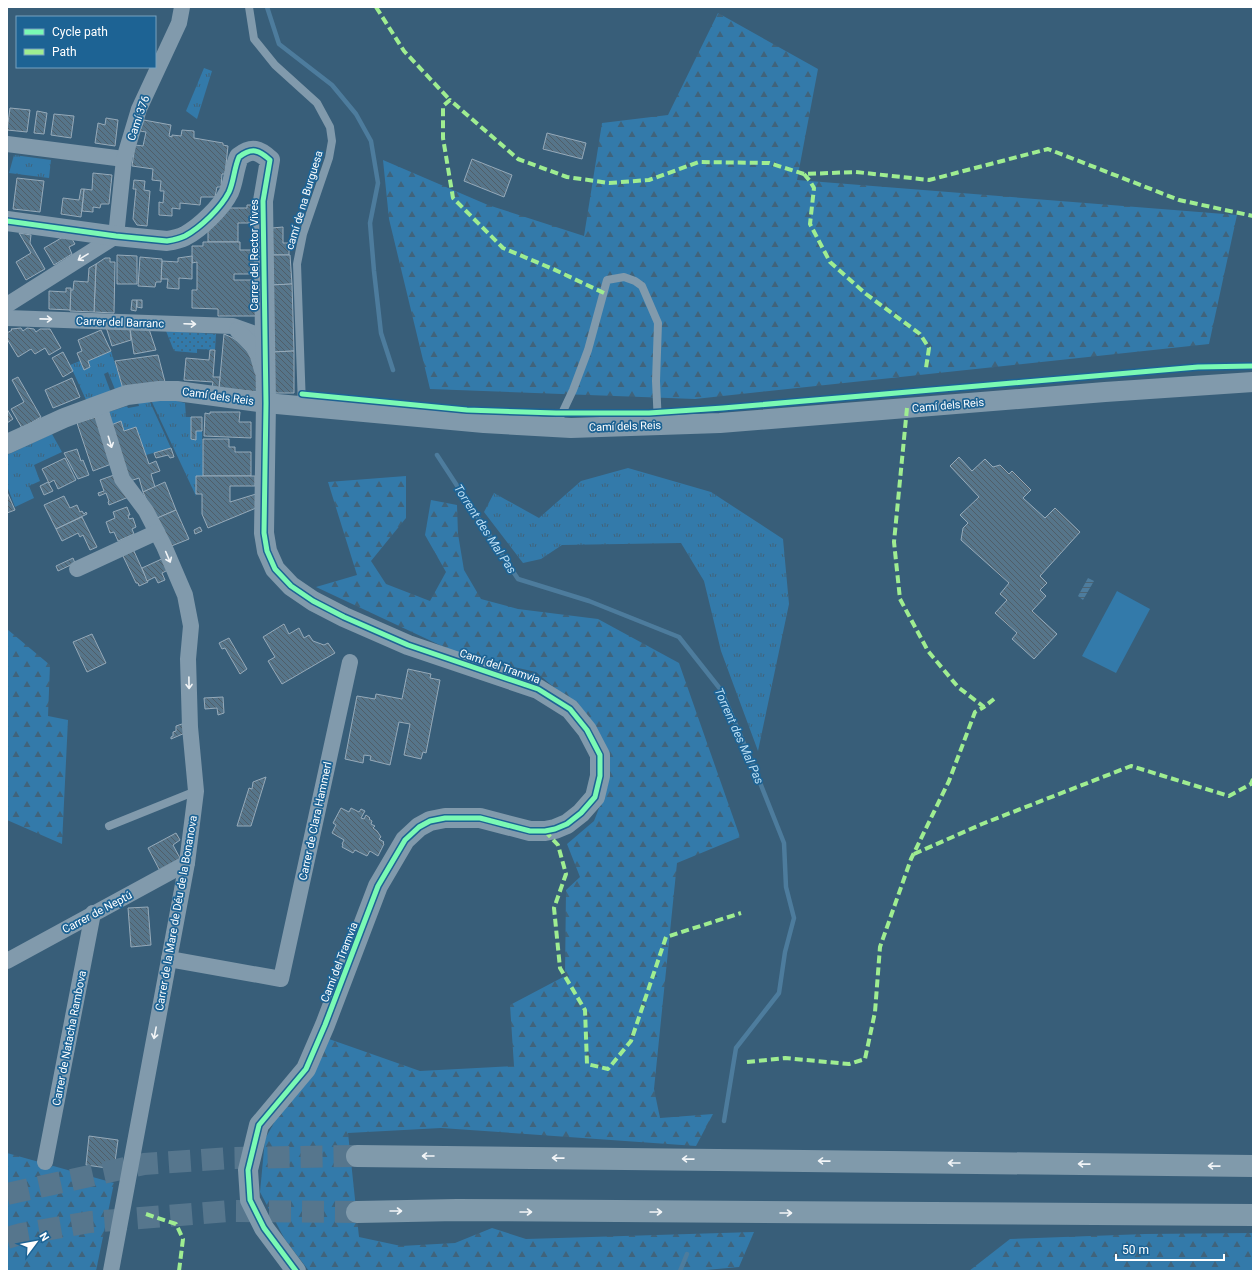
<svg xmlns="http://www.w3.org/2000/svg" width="1260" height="1278" viewBox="0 0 1260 1278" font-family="Roboto,sans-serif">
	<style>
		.grass { fill: url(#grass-tufts) }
		.forest { fill: url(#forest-firs) }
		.garden { fill: url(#garden-dots) }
		.pitch { fill: #337aaa }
		.water { fill: url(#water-rules) }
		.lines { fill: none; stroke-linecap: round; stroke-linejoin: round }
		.stream { stroke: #4d7c9d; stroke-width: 4.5 }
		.building { fill: url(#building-back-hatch); stroke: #96aab9 }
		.motorway-tunnel { stroke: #56768d; stroke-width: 22; stroke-dasharray: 22 11; stroke-linecap: butt }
		.service { stroke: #819aac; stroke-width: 8 }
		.minor { stroke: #819aac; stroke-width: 16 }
		.tertiary { stroke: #819aac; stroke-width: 20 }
		.motorway { stroke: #809aab; stroke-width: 22 }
		.quiet { stroke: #9fed91; stroke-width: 4; stroke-dasharray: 8 4; stroke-linecap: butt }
		.cycleway-casing { stroke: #1d6394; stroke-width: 8 }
		.cycleway { stroke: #7af9b4; stroke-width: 5 }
		.oneway { stroke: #f2f5f7 }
		.labels { text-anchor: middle; stroke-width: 3.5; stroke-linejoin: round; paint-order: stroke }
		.street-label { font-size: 11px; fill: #fff; stroke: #1d6394 }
		.water-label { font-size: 12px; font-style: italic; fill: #bcdff5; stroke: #1d6394 }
	</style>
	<defs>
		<pattern id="grass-tufts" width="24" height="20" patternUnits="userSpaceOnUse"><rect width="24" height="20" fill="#337aaa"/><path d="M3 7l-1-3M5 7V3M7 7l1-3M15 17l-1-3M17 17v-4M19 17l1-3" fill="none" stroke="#40637b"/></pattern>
		<pattern id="forest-firs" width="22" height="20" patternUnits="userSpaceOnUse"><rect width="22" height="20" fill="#337aaa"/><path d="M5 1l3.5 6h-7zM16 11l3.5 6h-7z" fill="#40637b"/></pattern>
		<pattern id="garden-dots" width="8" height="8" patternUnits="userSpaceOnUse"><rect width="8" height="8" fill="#337aaa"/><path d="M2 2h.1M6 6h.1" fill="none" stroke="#40637b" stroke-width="1.8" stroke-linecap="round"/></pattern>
		<pattern id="water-rules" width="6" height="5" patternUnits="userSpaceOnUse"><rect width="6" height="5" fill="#4d7c9d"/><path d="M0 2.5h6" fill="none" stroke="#4c6474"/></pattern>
		<pattern id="building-back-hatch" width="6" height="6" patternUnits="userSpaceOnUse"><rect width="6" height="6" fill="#56758a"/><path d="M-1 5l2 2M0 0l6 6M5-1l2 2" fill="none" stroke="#505e68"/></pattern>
	</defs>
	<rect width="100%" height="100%" fill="#385e79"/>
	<g class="grass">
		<path d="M204 68 212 71 197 119 186 111Z"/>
		<path d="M14 155 51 160 49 178 9 173Z"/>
		<path d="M111 351 123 389 116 392 108 372 104 374 111 393 87 402 70 365 80 361 84 370 90 367 88 361Z"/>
		<path d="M149 400 171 448 146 455 136 427 124 431 121 421 111 425 106 413 127 406 128 408 139 406 138 402Z"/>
		<path d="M151 400 177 401 185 403 186 417H191V439H196V431H202L203 476H196V496Z"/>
		<path d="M52 434 62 452 34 465 40 481 29 486 34 498 15 507 7 486V455Z"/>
		<path d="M628 468 711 492 783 539 789 604 758 751 721 651 704 581 681 543 562 545 541 559 523 563 484 512 494 493 539 518 581 481Z"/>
	</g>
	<g class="forest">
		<path d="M718 13 818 69 797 180 1237 215 1209 344 695 399 430 389 389 219 383 160 488 205 584 236 602 123 668 115Z"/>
		<path d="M406 476V518L371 561 386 584 430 601 446 572 425 535 431 500 457 505 458 534 464 570 481 599 518 609 598 619 679 663 740 837 677 863 654 1089 660 1118 713 1114 696 1146 441 1128 348 1133 359 1237 401 1246 455 1243 492 1228 526 1239 754 1232 739 1267 695 1271H309L284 1238 260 1192 265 1139 280 1112 329 1039 420 1071 514 1066 510 1005 565 976 566 890 580 877 567 844 594 821 608 785 571 702 536 672 461 655 316 587 357 575 328 482Z"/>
		<path d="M7 629 50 665 48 716 68 720 62 844 7 820Z"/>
		<path d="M7 1153 114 1183 96 1271H7Z"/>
		<path d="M1253 1233V1271H969L1010 1239 1145 1234Z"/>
	</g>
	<path class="garden" d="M166 331 216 334 215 350 197 349V353L174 351Z"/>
	<path class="pitch" d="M1117 591 1150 609 1116 673 1082 656Z"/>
	<path class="water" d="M1088 578 1094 581 1083 600 1078 596Z"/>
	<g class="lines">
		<g class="stream">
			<path d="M267 7 279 44 332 85 356 114 371 141 378 183 370 223 374 271 381 333 393 370"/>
			<path d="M437 455 518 579 589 601 679 637 721 690 751 760 784 843 786 887 794 918 785 952 779 993 736 1048 724 1121"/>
			<path d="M680 1271 687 1254"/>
		</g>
	</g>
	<g class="building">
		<path d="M10 108 30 110 27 132 7 130Z"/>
		<path d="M37 111 47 113 44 134 34 133Z"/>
		<path d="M54 114 74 116 71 138 51 135Z"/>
		<path d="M106 118 118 120 115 146 95 143 98 123 105 125Z"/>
		<path d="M144 120 171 125 169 136 172 137V135L181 136 182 130 194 131V138L223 143V145L228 146 225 174H222L221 187H217L215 197H201L200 205 180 203V209L172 208V216L159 215V202L163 203 164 191H160L161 181 152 180 153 169 132 166 135 145 143 146 146 132 140 131Z"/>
		<path d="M547 133 586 143 582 159 543 149Z"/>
		<path d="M472 159 512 175 504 197 464 181Z"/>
		<path d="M93 173 112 175 109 204H101L100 208 93 207V212L82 211 84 189 92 190Z"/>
		<path d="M17 178 44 181 40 212 13 209Z"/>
		<path d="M134 180 145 181 144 190 150 191 147 226 137 225 133 219 136 189H133Z"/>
		<path d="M81 189H84L81 217 61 214 63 198 79 200Z"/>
		<path d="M247 205H256V223H238V242H208V226L226 208H247Z"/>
		<path d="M283 227V243H293L289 251V255H273L272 228Z"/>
		<path d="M19 233 31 235 30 243 45 269 26 280 16 262 31 253Z"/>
		<path d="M63 237 72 239 75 244 69 247 72 254 54 265 44 248Z"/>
		<path d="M203 242H240V250H256V274H234V280H256V316H218V309L192 308V290H197V262L192 263V246H203Z"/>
		<path d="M117 255 137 256V284H117Z"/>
		<path d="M269 255H290L292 284 271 285Z"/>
		<path d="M192 256V279L179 278V289L167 288 168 279H161L162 261 178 262V258Z"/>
		<path d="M140 257 162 259 161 282H156L155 287 138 286Z"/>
		<path d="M105 258H110V262H115L114 313 94 312 96 264Z"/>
		<path d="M96 264 94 312 70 311V290H73L74 281 88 282 89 268Z"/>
		<path d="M292 284 294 351 272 352 271 285Z"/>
		<path d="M66 288H71L70 310 49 309V291L66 292Z"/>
		<path d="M132 300H137L136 311 131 310Z"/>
		<path d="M137 300H142V308L137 307Z"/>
		<path d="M106 327 130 329 131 340 112 346Z"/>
		<path d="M21 328 23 331 27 328 34 329 36 332 40 329H50L61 348 49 355 45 348 35 354 31 349 18 357 7 339V333L12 330 11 329Z"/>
		<path d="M130 329H149L156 350 134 354Z"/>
		<path d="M101 330 111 351 88 361 90 367 84 370 77 353 82 351 78 340Z"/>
		<path d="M224 334 233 338 240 343 252 357 258 373 259 392 219 388Z"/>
		<path d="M210 350H215L213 377H220L219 388 212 387 213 382 184 380 186 358 209 360Z"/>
		<path d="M294 351V393H271L272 352Z"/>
		<path d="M63 352 73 371 63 377 52 358Z"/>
		<path d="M158 355 165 382 123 389 115 361Z"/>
		<path d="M18 377 41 417 22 428 11 409 24 402 12 380Z"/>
		<path d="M72 378 80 397 53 408 45 390Z"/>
		<path d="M7 409 13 419 7 423Z"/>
		<path d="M210 412H240L239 422H251V438L204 436 205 413 210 414Z"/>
		<path d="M99 416 114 463 93 471 77 423Z"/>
		<path d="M191 417H202V431H196V440L191 439Z"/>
		<path d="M121 421 124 431 136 427 149 464 156 461 160 471 151 474 155 487 143 492 139 478 130 481 111 425Z"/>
		<path d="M203 439H229V447H235V452H251V476H203Z"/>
		<path d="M171 448 174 457 170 458 168 455 156 458 154 453Z"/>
		<path d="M77 449 81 461 83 460 89 475 78 479 64 453Z"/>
		<path d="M959 457 972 471 985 459 993 467 1000 465 1009 474 1012 471 1031 490 1023 498 1045 518 1055 508 1080 532 1040 576 1047 583 1040 590 1046 596 1032 611 1057 634 1034 659 1012 639 1017 633 995 613 1007 600 1000 594 1009 583 961 540 963 528 968 523 960 515 979 497 950 466Z"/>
		<path d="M65 458 76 480 58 489 54 480 49 483 42 469Z"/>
		<path d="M117 474 131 496 109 505 108 502 109 501 106 493 99 496 98 493 104 491 100 480Z"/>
		<path d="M196 476H255V486H230V502L256 494V508L208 528 202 514V494H196Z"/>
		<path d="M48 482 53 491 44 495 40 486Z"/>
		<path d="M165 482 176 510 155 519 143 492Z"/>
		<path d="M7 492 15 510 7 513Z"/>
		<path d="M64 496 70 508 77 505 80 512 82 511 84 514 86 512 87 514 56 529 44 505Z"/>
		<path d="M127 507 130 515H128L129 519 133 518 136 527 132 529 134 534 118 541 114 532 110 533 106 522 115 518 113 512Z"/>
		<path d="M176 510 189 539 169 547 155 519Z"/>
		<path d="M82 517 97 547 90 550 83 535 80 537 78 533 62 541 56 529Z"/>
		<path d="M200 527 202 531 195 534 194 530Z"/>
		<path d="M133 549 148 582 139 586 138 583H136L122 554Z"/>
		<path d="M166 557 172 568 162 573 165 580 158 583 155 577 147 581 142 568Z"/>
		<path d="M73 558 75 563 58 571 56 566Z"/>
		<path d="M284 624 289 634 299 628 304 638 309 635 313 641 324 645 328 643 335 653 282 684 268 661 275 657 263 637Z"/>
		<path d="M92 634 106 663 87 672 73 642Z"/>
		<path d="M229 638 247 669 240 674 225 648 222 649 219 643Z"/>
		<path d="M408 669 431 674 430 678 440 680 426 753 423 752 421 759 404 755 410 724 399 722 390 765 370 760 371 756 364 755 363 763 345 759 357 696 375 699 376 694 402 699Z"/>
		<path d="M223 697 224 713 218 715 217 708 205 709 204 698Z"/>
		<path d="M185 723V733L171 739V737L173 736V732L176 731V726Z"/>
		<path d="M266 777 251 826H237L249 788 252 789 253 782Z"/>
		<path d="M341 808 349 812 351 808 359 812 361 809 365 811 361 818 364 819 366 815 370 818 369 819 372 821 371 824 375 826 373 828 377 831 381 837 379 839 384 842 383 843 384 844 378 856 370 851 367 856 355 850 353 853 342 847 343 845 342 844 344 840 332 833 336 825 333 823Z"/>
		<path d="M176 833 180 840 173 845 181 860 160 871 148 848Z"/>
		<path d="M148 907 151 945 131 947 128 908Z"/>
		<path d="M89 1136 118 1140 114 1169 86 1165Z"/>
	</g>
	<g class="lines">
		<g class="motorway-tunnel">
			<path d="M7 1194 144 1164 231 1158 357 1156"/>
			<path d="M7 1238 21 1234 90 1222 230 1211 357 1212"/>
		</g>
		<g class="service">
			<path d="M249 7 254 39 275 65 317 103 330 127 332 141 329 158 303 234 297 264 302 406"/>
			<path d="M556 426 573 390 588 350 607 280 624 277 635 281 642 286 658 323 656 381 658 424"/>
			<path d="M109 826 196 791"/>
		</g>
		<g class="minor">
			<path d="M7 144 124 159"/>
			<path d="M7 305 116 236 124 159 139 109 179 23 182 7"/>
			<path d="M7 318 233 326 264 337"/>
			<path d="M237 330 253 346 258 356 262 370"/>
			<path d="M99 405 122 479 146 511 164 546 185 595 191 626 188 659 190 727 196 791 187 863 111 1271"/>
			<path d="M77 569 157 532"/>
			<path d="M169 959 281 979 350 662"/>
			<path d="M7 961 187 863"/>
			<path d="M45 1162 93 913"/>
		</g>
		<g class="tertiary">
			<path d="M7 221 116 236 167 241C173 240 179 239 185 236 200 228 221 208 229 192 234 181 234 168 239 157 252 147 259 150 270 160L263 201 266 403 264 533 267 551 275 569 291 586 313 601 344 617 408 645 538 689 570 709 587 730 600 755V776L595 797 581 813 567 824 555 829 545 831H530L480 818H445L430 821 419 827 405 840 378 886 325 1025 306 1069 259 1125 248 1170 250 1200 264 1228 296 1271"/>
			<path d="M7 444 64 418 99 405 127 395 159 391H177L266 403 484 423 571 428 720 423 1105 392 1253 382"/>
		</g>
		<g class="motorway">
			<path d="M357 1156 1253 1166"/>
			<path d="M357 1212 457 1210 1253 1215"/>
		</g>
		<g class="quiet">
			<path d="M376 7 404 51 450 100"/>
			<path d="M804 174 810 181 814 188 810 224 830 262 866 294 920 334 929 348 926 368"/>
			<path d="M604 293 553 269 503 248 453 198 443 138V106L450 100 518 159 567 177 609 183 649 180 699 162 769 163 804 174 856 172 929 180 1048 149 1179 200 1253 216"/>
			<path d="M907 408 894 542 900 599 928 651 958 687 984 707 994 699"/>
			<path d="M545 831 558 845 566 874 554 908 560 968 585 1010 587 1064 608 1069 631 1041 666 937 741 913"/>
			<path d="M914 854 982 824 1131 766 1229 796 1251 784 1253 779"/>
			<path d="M747 1062 785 1058 849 1064 865 1059 875 1012 880 947 911 859 949 781 975 712 984 707"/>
			<path d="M146 1214 176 1224 183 1239 179 1271"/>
		</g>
		<defs>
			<g id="cycleway">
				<path d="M7 221 116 236 167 241C173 240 179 239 185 236 200 228 221 208 229 192 234 181 234 168 239 157 252 147 259 150 270 160L263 201 266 403 264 533 267 551 275 569 291 586 313 601 344 617 408 645 538 689 570 709 587 730 600 755V776L595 797 581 813 567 824 555 829 545 831H530L480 818H445L430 821 419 827 405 840 378 886 325 1025 306 1069 259 1125 248 1170 250 1200 264 1228 296 1271"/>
				<path d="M302 394 467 410 556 413H649L723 408 1198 367 1253 366"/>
			</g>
		</defs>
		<use href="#cycleway" class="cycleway-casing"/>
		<use href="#cycleway" class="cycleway"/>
	</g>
	<defs><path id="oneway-shaft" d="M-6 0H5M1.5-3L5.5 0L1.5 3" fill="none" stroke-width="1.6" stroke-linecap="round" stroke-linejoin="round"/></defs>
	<g class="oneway">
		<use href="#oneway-shaft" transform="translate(83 257) rotate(148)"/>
		<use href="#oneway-shaft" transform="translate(46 319) rotate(1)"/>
		<use href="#oneway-shaft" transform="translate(190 324) rotate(2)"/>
		<use href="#oneway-shaft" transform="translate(110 442) rotate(73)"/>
		<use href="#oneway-shaft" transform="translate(168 557) rotate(67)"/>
		<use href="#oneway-shaft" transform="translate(189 683) rotate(89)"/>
		<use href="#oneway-shaft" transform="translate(155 1033) rotate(101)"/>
		<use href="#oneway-shaft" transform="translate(428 1156) rotate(-180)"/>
		<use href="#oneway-shaft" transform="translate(558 1158) rotate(-179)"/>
		<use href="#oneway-shaft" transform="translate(688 1159) rotate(-179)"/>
		<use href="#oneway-shaft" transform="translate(824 1161) rotate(-179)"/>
		<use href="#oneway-shaft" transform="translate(954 1163) rotate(-180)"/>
		<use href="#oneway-shaft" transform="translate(1084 1164) rotate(-179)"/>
		<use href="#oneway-shaft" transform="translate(1214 1166) rotate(-179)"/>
		<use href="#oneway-shaft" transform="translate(396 1211)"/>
		<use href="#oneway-shaft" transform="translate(526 1212)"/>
		<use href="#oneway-shaft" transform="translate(656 1212)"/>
		<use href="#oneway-shaft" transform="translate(786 1213)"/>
	</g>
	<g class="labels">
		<g class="street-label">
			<text transform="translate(138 118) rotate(-71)" y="4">Camí 376</text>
			<text transform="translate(304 200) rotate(-73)" y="4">camí de na Burguesa</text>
			<text transform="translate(254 255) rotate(-90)" y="4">Carrer del Rector Vives</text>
			<text transform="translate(120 322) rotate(2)" y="4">Carrer del Barranc</text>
			<text transform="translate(218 396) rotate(8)" y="4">Camí dels Reis</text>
			<text transform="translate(948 405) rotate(-5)" y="4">Camí dels Reis</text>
			<text transform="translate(625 426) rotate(-2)" y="4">Camí dels Reis</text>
			<text transform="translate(500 666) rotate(19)" y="4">Camí del Tramvia</text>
			<text transform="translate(315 821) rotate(-78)" y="4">Carrer de Clara Hammerl</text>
			<text transform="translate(97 912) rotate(-28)" y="4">Carrer de Neptú</text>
			<text transform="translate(176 913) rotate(-80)" y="4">Carrer de la Mare de Déu de la Bonanova</text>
			<text transform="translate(339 962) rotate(-69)" y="4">Camí del Tramvia</text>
			<text transform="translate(69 1038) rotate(-79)" y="4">Carrer de Natacha Rambova</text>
		</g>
		<g class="water-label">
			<text transform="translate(485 529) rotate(57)" y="4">Torrent des Mal Pas</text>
			<text transform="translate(739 736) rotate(66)" y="4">Torrent des Mal Pas</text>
		</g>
	</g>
	<rect width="1260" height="1278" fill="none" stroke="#ffffff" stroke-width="16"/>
	<rect x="16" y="16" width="140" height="52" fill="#1d6394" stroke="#77a1bf"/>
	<rect x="24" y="29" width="20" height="6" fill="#7af9b4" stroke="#77a1bf"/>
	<text x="52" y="36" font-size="12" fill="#ffffff">Cycle path</text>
	<rect x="24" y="49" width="20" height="6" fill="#9fed91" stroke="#77a1bf"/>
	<text x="52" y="56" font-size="12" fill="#ffffff">Path</text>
	<g transform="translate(36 1242) rotate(58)" stroke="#1d6394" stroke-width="3" paint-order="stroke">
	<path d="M0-3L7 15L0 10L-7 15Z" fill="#ffffff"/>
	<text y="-6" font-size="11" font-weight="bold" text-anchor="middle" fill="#ffffff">N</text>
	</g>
	<path d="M1116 1254v6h108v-6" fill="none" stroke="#ffffff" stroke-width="2"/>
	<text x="1122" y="1254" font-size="12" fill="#ffffff" stroke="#1d6394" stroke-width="3" paint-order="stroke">50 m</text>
</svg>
